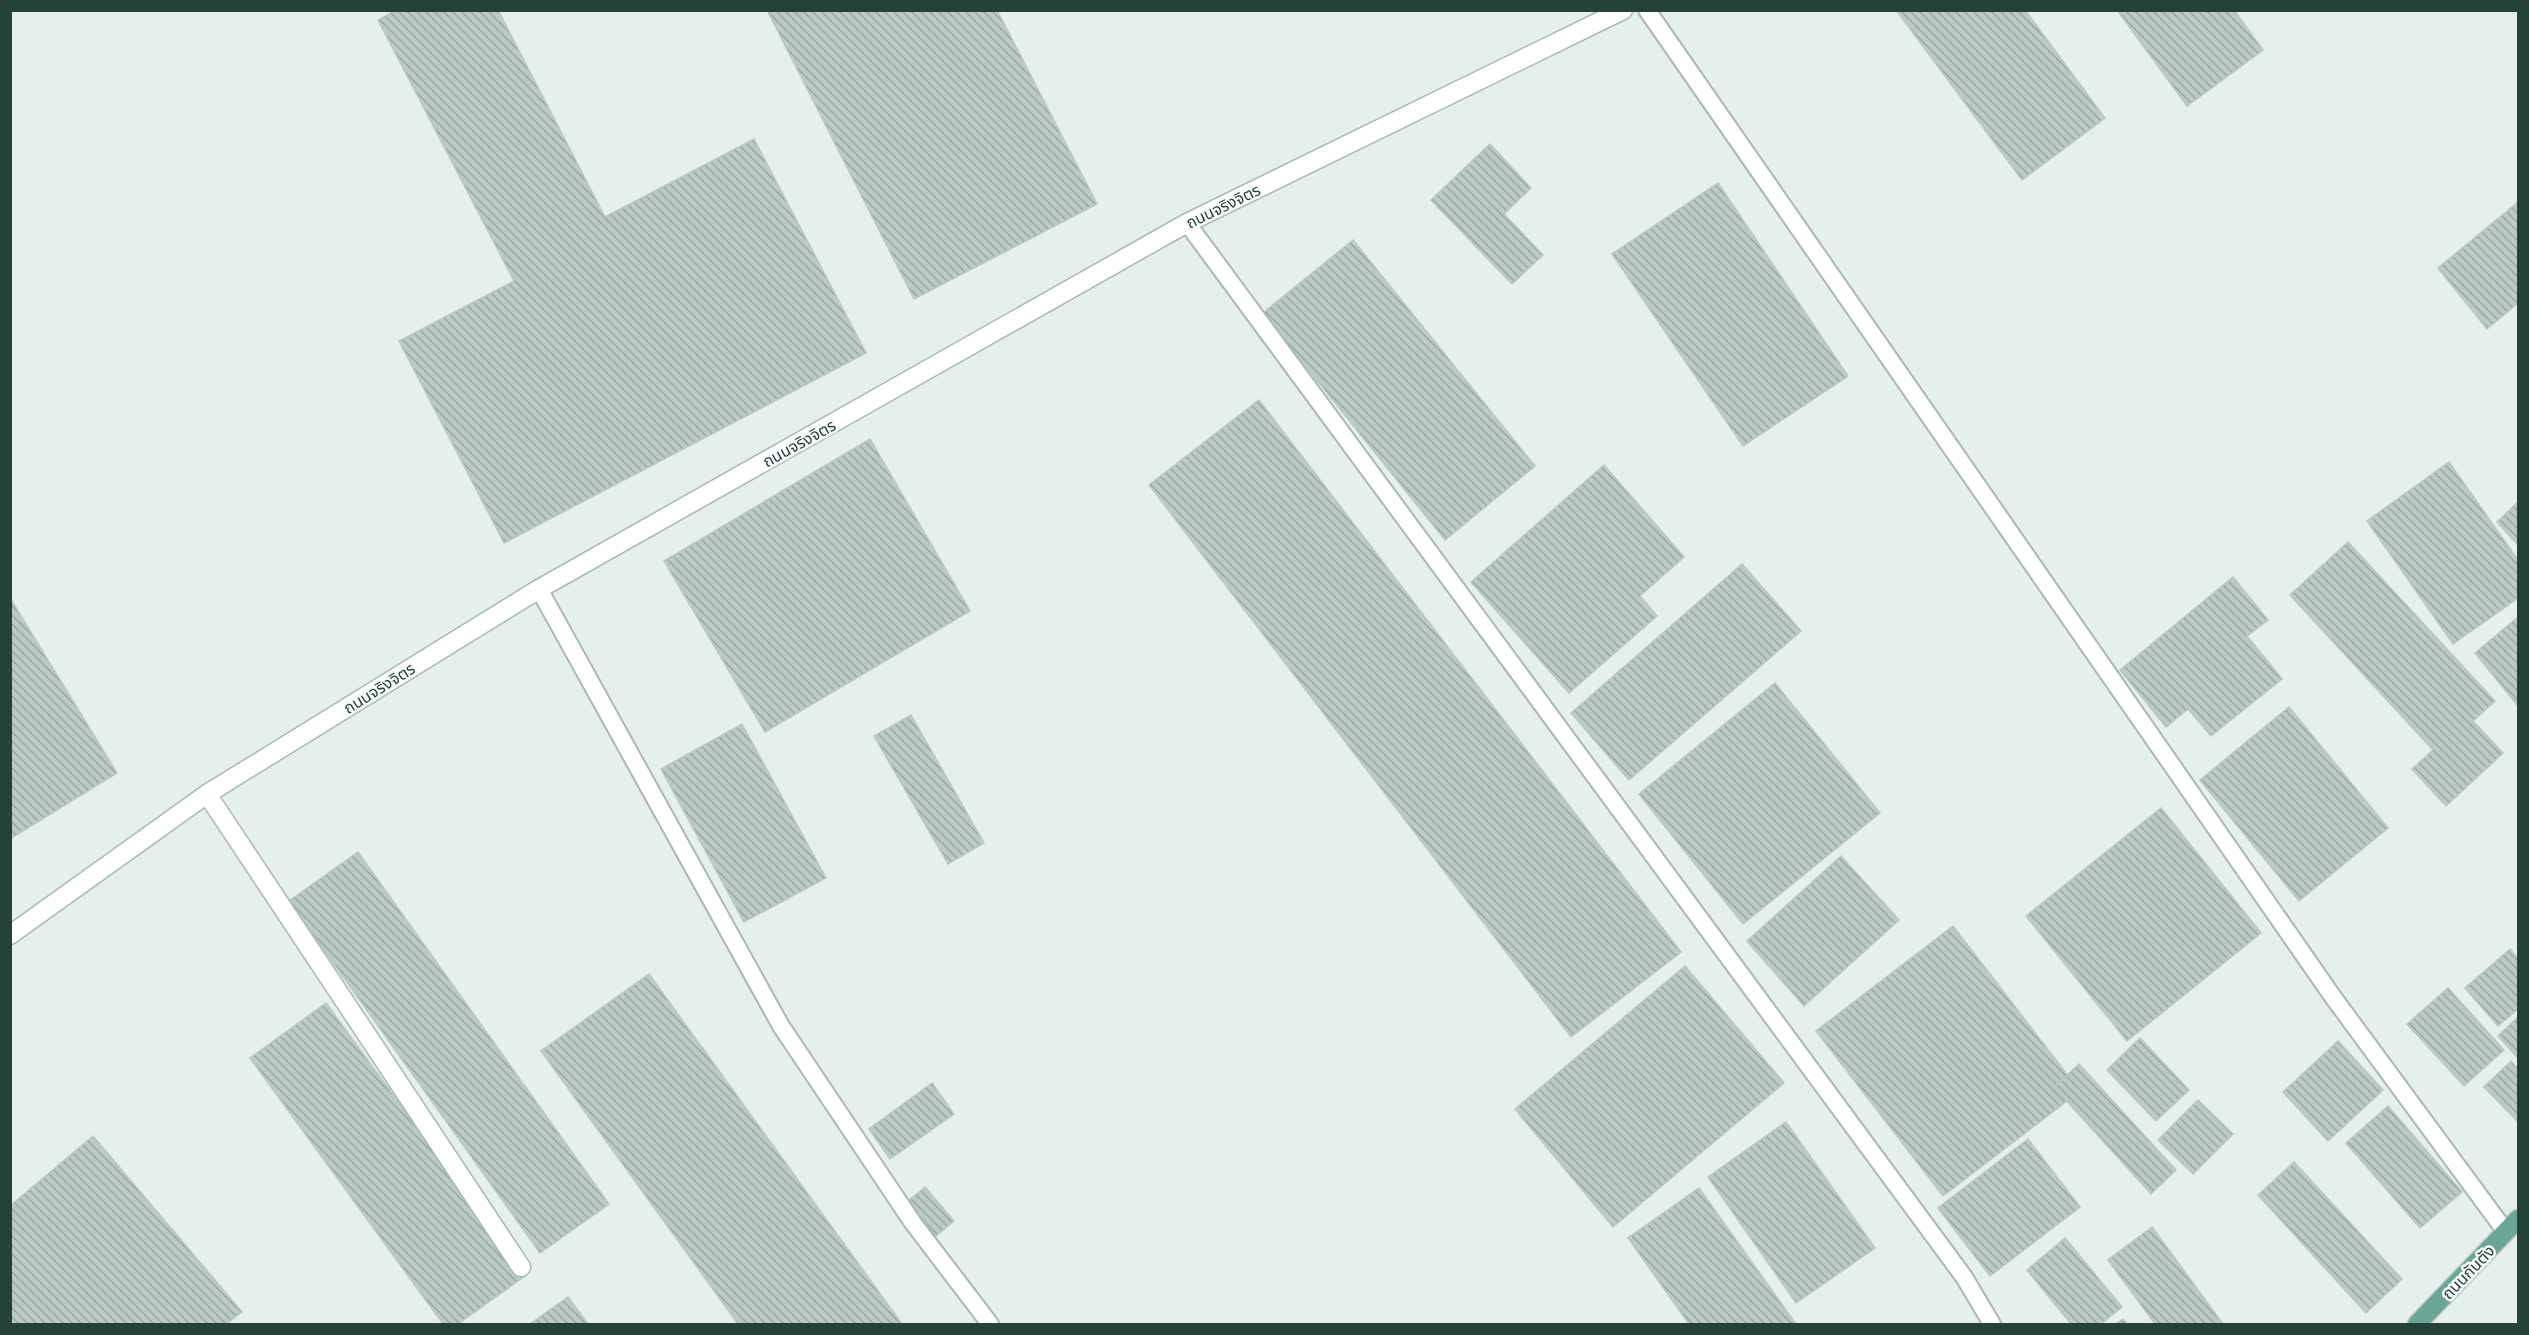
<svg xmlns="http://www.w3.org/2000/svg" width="2529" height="1335" viewBox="0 0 2529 1335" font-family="'Varela Round','Noto Sans Thai',sans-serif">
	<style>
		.building { fill: url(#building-back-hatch); stroke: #b8c9c2; stroke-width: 1.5 }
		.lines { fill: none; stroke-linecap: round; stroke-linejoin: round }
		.lane-casing { stroke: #a8b8b2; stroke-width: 20 }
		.street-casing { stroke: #a8b8b2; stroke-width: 21 }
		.secondary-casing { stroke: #a4bbb3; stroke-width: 21 }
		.primary-casing { stroke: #c2cac8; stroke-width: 21 }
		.lane { stroke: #fff; stroke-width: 16 }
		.street { stroke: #fff; stroke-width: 18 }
		.secondary { stroke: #fff; stroke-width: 18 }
		.primary { stroke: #6aa596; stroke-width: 18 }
		.labels { text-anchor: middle; stroke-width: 5; stroke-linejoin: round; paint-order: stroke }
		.street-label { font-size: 16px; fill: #24423a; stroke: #f7fbf9 }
	</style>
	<defs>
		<pattern id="building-back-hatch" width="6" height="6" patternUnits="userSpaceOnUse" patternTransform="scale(1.5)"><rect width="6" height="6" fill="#bbcac4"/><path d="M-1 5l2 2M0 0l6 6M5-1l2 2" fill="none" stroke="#98a6a0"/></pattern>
	</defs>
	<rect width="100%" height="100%" fill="#e6efeb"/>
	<g class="building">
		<path d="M396 10H498L605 217 754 139 866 353 504 543 399 341 514 281 378 20Z"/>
		<path d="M767 10H997L1097 204 914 299Z"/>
		<path d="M1896 10H2025L2105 118 2022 180Z"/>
		<path d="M2117 10H2234L2263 50 2187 106Z"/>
		<path d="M1490 144 1531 188 1504 214 1543 255 1512 284 1431 200Z"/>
		<path d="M1718 183 1848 376 1743 446 1612 254Z"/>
		<path d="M2518 202V303L2487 329 2438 268Z"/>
		<path d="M1353 240 1535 466 1445 540 1263 313Z"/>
		<path d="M1259 400 1681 952 1571 1037 1149 485Z"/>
		<path d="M870 439 970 611 765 732 664 561Z"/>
		<path d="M2449 462 2518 560V598L2453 644 2367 521Z"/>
		<path d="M1604 465 1684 557 1640 596 1657 616 1569 693 1471 582Z"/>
		<path d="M2518 502V545L2497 522Z"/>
		<path d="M2348 542 2495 701 2473 721 2503 753 2446 806 2412 769 2433 750 2290 595Z"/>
		<path d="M1742 564 1801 631 1629 780 1571 713Z"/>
		<path d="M2233 577 2268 620 2247 636 2282 679 2211 736 2188 709 2166 727 2120 670Z"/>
		<path d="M10 598 117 773 10 839Z"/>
		<path d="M2518 617V706L2475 653Z"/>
		<path d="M1775 683 1880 813 1743 924 1639 794Z"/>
		<path d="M2289 707 2388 828 2299 901 2200 780Z"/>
		<path d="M911 715 984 843 948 864 874 736Z"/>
		<path d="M742 724 826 878 744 922 661 769Z"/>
		<path d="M2161 808 2261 933 2127 1041 2026 916Z"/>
		<path d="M358 852 609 1204 540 1253 289 901Z"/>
		<path d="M1841 856 1899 920 1804 1006 1747 941Z"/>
		<path d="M1953 926 2080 1091 1943 1196 1816 1031Z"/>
		<path d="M2510 949 2518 959V1009L2498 1026 2465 988Z"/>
		<path d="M1685 966 1784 1083 1613 1227 1515 1109Z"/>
		<path d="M649 974 902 1324H738L541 1051Z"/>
		<path d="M2448 988 2504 1050 2464 1086 2407 1024Z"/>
		<path d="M326 1003 525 1276 458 1324H443L250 1058Z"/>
		<path d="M2518 1017V1058L2498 1036Z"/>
		<path d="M2140 1038 2189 1090 2156 1121 2107 1070Z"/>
		<path d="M2338 1041 2383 1090 2328 1141 2283 1092Z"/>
		<path d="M2511 1061 2518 1069V1122L2484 1087Z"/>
		<path d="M2079 1064 2176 1170 2151 1194 2054 1087Z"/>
		<path d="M932 1083 954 1114 890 1159 869 1129Z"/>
		<path d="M2198 1100 2233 1134 2193 1174 2158 1140Z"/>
		<path d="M2388 1106 2462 1192 2420 1228 2346 1143Z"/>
		<path d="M1786 1122 1875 1248 1796 1303 1708 1177Z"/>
		<path d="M93 1136 242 1312 226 1324H10V1206Z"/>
		<path d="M2028 1139 2080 1207 1990 1276 1938 1208Z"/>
		<path d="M2294 1162 2402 1279 2366 1313 2258 1195Z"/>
		<path d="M925 1187 954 1221 936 1236 907 1202Z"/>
		<path d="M1699 1188 1796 1324H1689L1628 1238Z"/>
		<path d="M2152 1227 2223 1324H2155L2108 1260Z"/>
		<path d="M2065 1238 2122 1307 2101 1324H2071L2027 1270Z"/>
		<path d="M568 1297 588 1324H530Z"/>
		<path d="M2123 1319 2127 1324H2116Z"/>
	</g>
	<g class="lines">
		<defs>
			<g id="lane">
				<path d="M1647 10 2333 997 2506 1232"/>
				<path d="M1187 223 1964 1277 1992 1324"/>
				<path d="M539 589 781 1026 913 1223 990 1324"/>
			</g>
			<path id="street" d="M207 794 521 1267"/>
			<path id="secondary" d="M10 935 207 794 539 589 1187 223 1623 10"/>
			<path id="primary" d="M2417 1324 2518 1219"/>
		</defs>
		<use href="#lane" class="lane-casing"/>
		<use href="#street" class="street-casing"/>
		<use href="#secondary" class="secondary-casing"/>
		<use href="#primary" class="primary-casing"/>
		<use href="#lane" class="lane"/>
		<use href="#street" class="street"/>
		<use href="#secondary" class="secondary"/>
		<use href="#primary" class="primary"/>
	</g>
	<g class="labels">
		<g class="street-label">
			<text transform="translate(1223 206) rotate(-26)" y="6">ถนนจริงจิตร</text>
			<text transform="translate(799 443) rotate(-29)" y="6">ถนนจริงจิตร</text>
			<text transform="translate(379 688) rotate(-32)" y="6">ถนนจริงจิตร</text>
			<text transform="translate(2468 1272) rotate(-46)" y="6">ถนนกันตัง</text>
		</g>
	</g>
	<rect width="2529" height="1335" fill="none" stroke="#24423a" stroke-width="24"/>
</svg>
